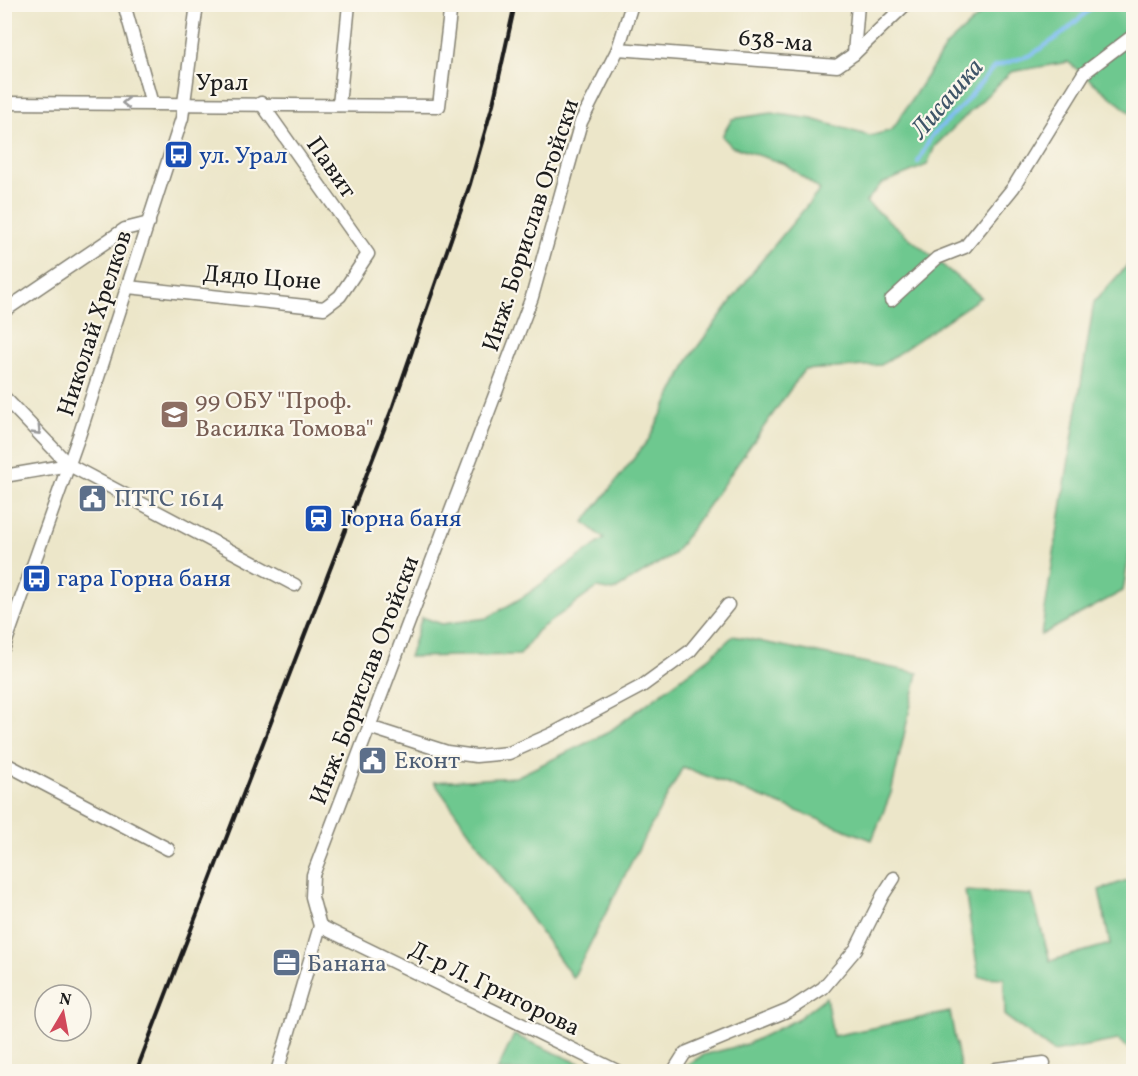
<svg xmlns="http://www.w3.org/2000/svg" width="1138" height="1076" viewBox="0 0 1138 1076" font-family="Vollkorn,serif">
	<style>
		.green { fill: #6ec88f; stroke: #457256; stroke-width: 1.5 }
		.lines { fill: none; stroke-linecap: round; stroke-linejoin: round }
		.stream { stroke: #81bef4; stroke-width: 4 }
		.minor-casing { stroke: #848172; stroke-width: 15 }
		.minor { stroke: #fff; stroke-width: 12 }
		.rail { stroke: #1c1c1c; stroke-width: 4 }
		.oneway { stroke: #999 }
		.labels { text-anchor: middle; stroke-width: 4.5; stroke-linejoin: round; paint-order: stroke }
		.street-label { font-size: 24px; fill: #1c1c1c; stroke: #fbf7ec }
		.transit-label { font-size: 24px; fill: #164399; stroke: #fbf7ec; text-anchor: start }
		.education-label { font-size: 24px; fill: #785e54; stroke: #fbf7ec; text-anchor: start }
		.service-label { font-size: 24px; fill: #4e5e75; stroke: #fbf7ec; text-anchor: start }
		.water-label { font-size: 26px; font-style: italic; fill: #3f5568; stroke: #fbf7ec }
	</style>
	<rect width="100%" height="100%" fill="#fbf7ec"/>
	<filter id="ink" filterUnits="userSpaceOnUse"><feTurbulence type="fractalNoise" baseFrequency=".0167" numOctaves="2"/><feDisplacementMap in="SourceGraphic" scale="12" xChannelSelector="R" yChannelSelector="G"/><feConvolveMatrix kernelMatrix="1 2 1 2 8 2 1 2 1" color-interpolation-filters="sRGB"/></filter>
	<filter id="wash" filterUnits="userSpaceOnUse"><feTurbulence type="fractalNoise" baseFrequency=".008" numOctaves="4" result="noise"/><feDisplacementMap in="SourceGraphic" scale="24" xChannelSelector="R" yChannelSelector="G"/><feGaussianBlur stdDeviation="1.35" result="paint"/><feColorMatrix in="noise" values="0 0 0 0 0 0 0 0 0 0 0 0 0 0 0 0 0 1.4 0 .05"/><feComposite in="paint" operator="in"/></filter>
	<g filter="url(#wash)">
		<rect width="100%" height="100%" fill="#ece6c9"/>
		<g class="green">
			<path d="M991 5H1133V115L1068 62 1011 72 935 146 927 165 881 184 866 202 981 297 881 365 804 370 674 554 613 591 597 588 537 631 520 655 409 657 422 617 442 624 487 618 523 597 604 539 584 522 649 439 690 357 758 265 820 190 785 164 731 146 722 136 732 119 771 113 812 119 870 136 892 130 946 46Z"/>
			<path d="M1133 259 1134 527 1123 591 1041 635 1094 302Z"/>
			<path d="M733 636 918 673 891 793 872 840 683 767 633 859 573 978 434 782 516 777 607 733 710 657Z"/>
			<path d="M1133 878V1051L1118 1040 1054 1052 1005 1016 1004 978 979 977 965 891 1032 895 1050 961 1110 944 1099 890Z"/>
			<path d="M826 997 833 1036 950 1012 961 1071H684L687 1065 703 1055 747 1044 796 1020Z"/>
			<path d="M514 1035 597 1071H497Z"/>
		</g>
		<g class="lines">
			<path class="stream" d="M918 162 931 137 960 108 994 67 1031 55 1062 34 1096 4"/>
		</g>
	</g>
	<g filter="url(#ink)">
		<g class="lines">
			<defs>
				<g id="minor">
					<path d="M124 4 152 104"/>
					<path d="M618 49 837 66 854 54 906 4"/>
					<path d="M854 54 858 4"/>
					<path d="M4 103 439 106 451 4"/>
					<path d="M339 105 349 4"/>
					<path d="M128 287 324 308 340 296 368 254 261 103"/>
					<path d="M891 300 937 258 965 247 1013 188 1084 73 1134 35"/>
					<path d="M4 311 125 229 149 223"/>
					<path d="M4 397 69 465 295 585"/>
					<path d="M4 476 69 465"/>
					<path d="M4 647 80 433 182 118 197 4"/>
					<path d="M369 727 447 752 476 756 509 753 552 734 642 686 690 651 728 605"/>
					<path d="M4 763 168 849"/>
					<path d="M320 926 619 1072"/>
					<path d="M277 1072 320 926 312 897 313 875 532 297 581 122 618 49 632 4"/>
					<path d="M673 1072 685 1053 789 1010 823 988 856 949 883 895 894 878"/>
					<path d="M991 1072 996 1069 1044 1063"/>
				</g>
			</defs>
			<use href="#minor" class="minor-casing"/>
			<use href="#minor" class="minor"/>
			<path class="rail" d="M136 1072 393 406 470 184 493 104 515 4"/>
		</g>
		<defs><path id="oneway-chevron" d="M-2-3.5L2.5 0L-2 3.5" fill="none" stroke-width="1.6" stroke-linecap="round" stroke-linejoin="round" transform="scale(1.5)"/></defs>
		<g class="oneway">
			<use href="#oneway-chevron" transform="translate(126 103) rotate(-180)"/>
			<use href="#oneway-chevron" transform="translate(37 431) rotate(46)"/>
		</g>
	</g>
	<defs>
		<symbol id="bus-square" viewBox="-11 -11 22 22"><rect x="-9" y="-9" width="18" height="18" rx="4" fill="#1a4fb4" stroke="#fbf7ec"/><path d="M-5-6H5V4H4V6H2V4H-2V6H-4V4H-5ZM-3.5-4V0h7V-4ZM-3.5 1.2v1.5H-2V1.2ZM2 1.2v1.5H3.5V1.2Z" fill="#fff"/></symbol>
		<symbol id="school-square" viewBox="-11 -11 22 22"><rect x="-9" y="-9" width="18" height="18" rx="4" fill="#8d6e63" stroke="#fbf7ec"/><path d="M0-5L7-2L0 1L-7-2ZM-4 1L0 2.5L4 1V4Q0 6-4 4Z" fill="#fff"/></symbol>
		<symbol id="civic-square" viewBox="-11 -11 22 22"><rect x="-9" y="-9" width="18" height="18" rx="4" fill="#5c6f8a" stroke="#fbf7ec"/><path d="M-.6-6.5H3V-4.5H.6V-3L4-1V1h2V6H-6V1h2V-1L-.6-3ZM-1.2 2.5V6h2.4V2.5Z" fill="#fff"/></symbol>
		<symbol id="station-square" viewBox="-11 -11 22 22"><rect x="-9" y="-9" width="18" height="18" rx="4" fill="#1a4fb4" stroke="#fbf7ec"/><path d="M-3-6H3Q5-6 5-4V2Q5 4 3 4L4.5 6H3L1.5 4h-3L-3 6H-4.5L-3 4Q-5 4-5 2V-4Q-5-6-3-6ZM-3.5-4v3h7v-3ZM-3.5 1v1.5H-2V1ZM2 1v1.5H3.5V1Z" fill="#fff"/></symbol>
		<symbol id="office-square" viewBox="-11 -11 22 22"><rect x="-9" y="-9" width="18" height="18" rx="4" fill="#5c6f8a" stroke="#fbf7ec"/><path d="M-6-3h4V-5.5h4V-3h4V5H-6ZM-1-4.5V-3h2v-1.5ZM-6 0V1H6V0Z" fill="#fff"/></symbol>
	</defs>
	<g fill-rule="evenodd">
		<use href="#bus-square" x="162" y="138" width="33" height="33"/>
		<use href="#school-square" x="158" y="398" width="33" height="33"/>
		<use href="#civic-square" x="76" y="482" width="33" height="33"/>
		<use href="#station-square" x="302" y="502" width="33" height="33"/>
		<use href="#bus-square" x="20" y="562" width="33" height="33"/>
		<use href="#civic-square" x="356" y="744" width="33" height="33"/>
		<use href="#office-square" x="270" y="946" width="33" height="33"/>
	</g>
	<g class="labels">
		<g class="street-label">
			<text transform="translate(776 40) rotate(5)" y="8">638-ма</text>
			<text x="222" y="90">Урал</text>
			<text transform="translate(332 167) rotate(55)" y="8">Павит</text>
			<text transform="translate(530 225) rotate(-72)" y="8">Инж. Борислав Огойски</text>
			<text transform="translate(262 277) rotate(4)" y="8">Дядо Цоне</text>
			<text transform="translate(94 323) rotate(-72)" y="8">Николай Хрелков</text>
			<text transform="translate(364 680) rotate(-69)" y="8">Инж. Борислав Огойски</text>
			<text transform="translate(495 988) rotate(26)" y="8">Д-р Л. Григорова</text>
		</g>
		<g class="transit-label">
			<text x="199" y="163">ул. Урал</text>
			<text x="340" y="526">Горна баня</text>
			<text x="57" y="586">гара Горна баня</text>
		</g>
		<g class="education-label">
			<text x="195" y="408">99 ОБУ "Проф.<tspan x="195" dy="28">Василка Томова"</tspan></text>
		</g>
		<g class="service-label">
			<text x="114" y="506">ПТТС 1614</text>
			<text x="394" y="768">Еконт</text>
			<text x="307" y="971">Банана</text>
		</g>
		<g class="water-label">
			<text transform="translate(946 98) rotate(-49)" y="9">Лисашка</text>
		</g>
	</g>
	<rect width="1138" height="1076" fill="none" stroke="#fbf7ec" stroke-width="24"/>
	<g transform="translate(63 1013) rotate(10)"><circle r="28" fill="#fbf7ec" stroke="#a29f99" stroke-width="1.5"/>
	<path d="M0-4.5L10 22L0 15L-10 22Z" fill="#d1495b"/>
	<text y="-9" font-size="16" font-weight="bold" text-anchor="middle" fill="#1c1c1c">N</text>
	</g>
</svg>
